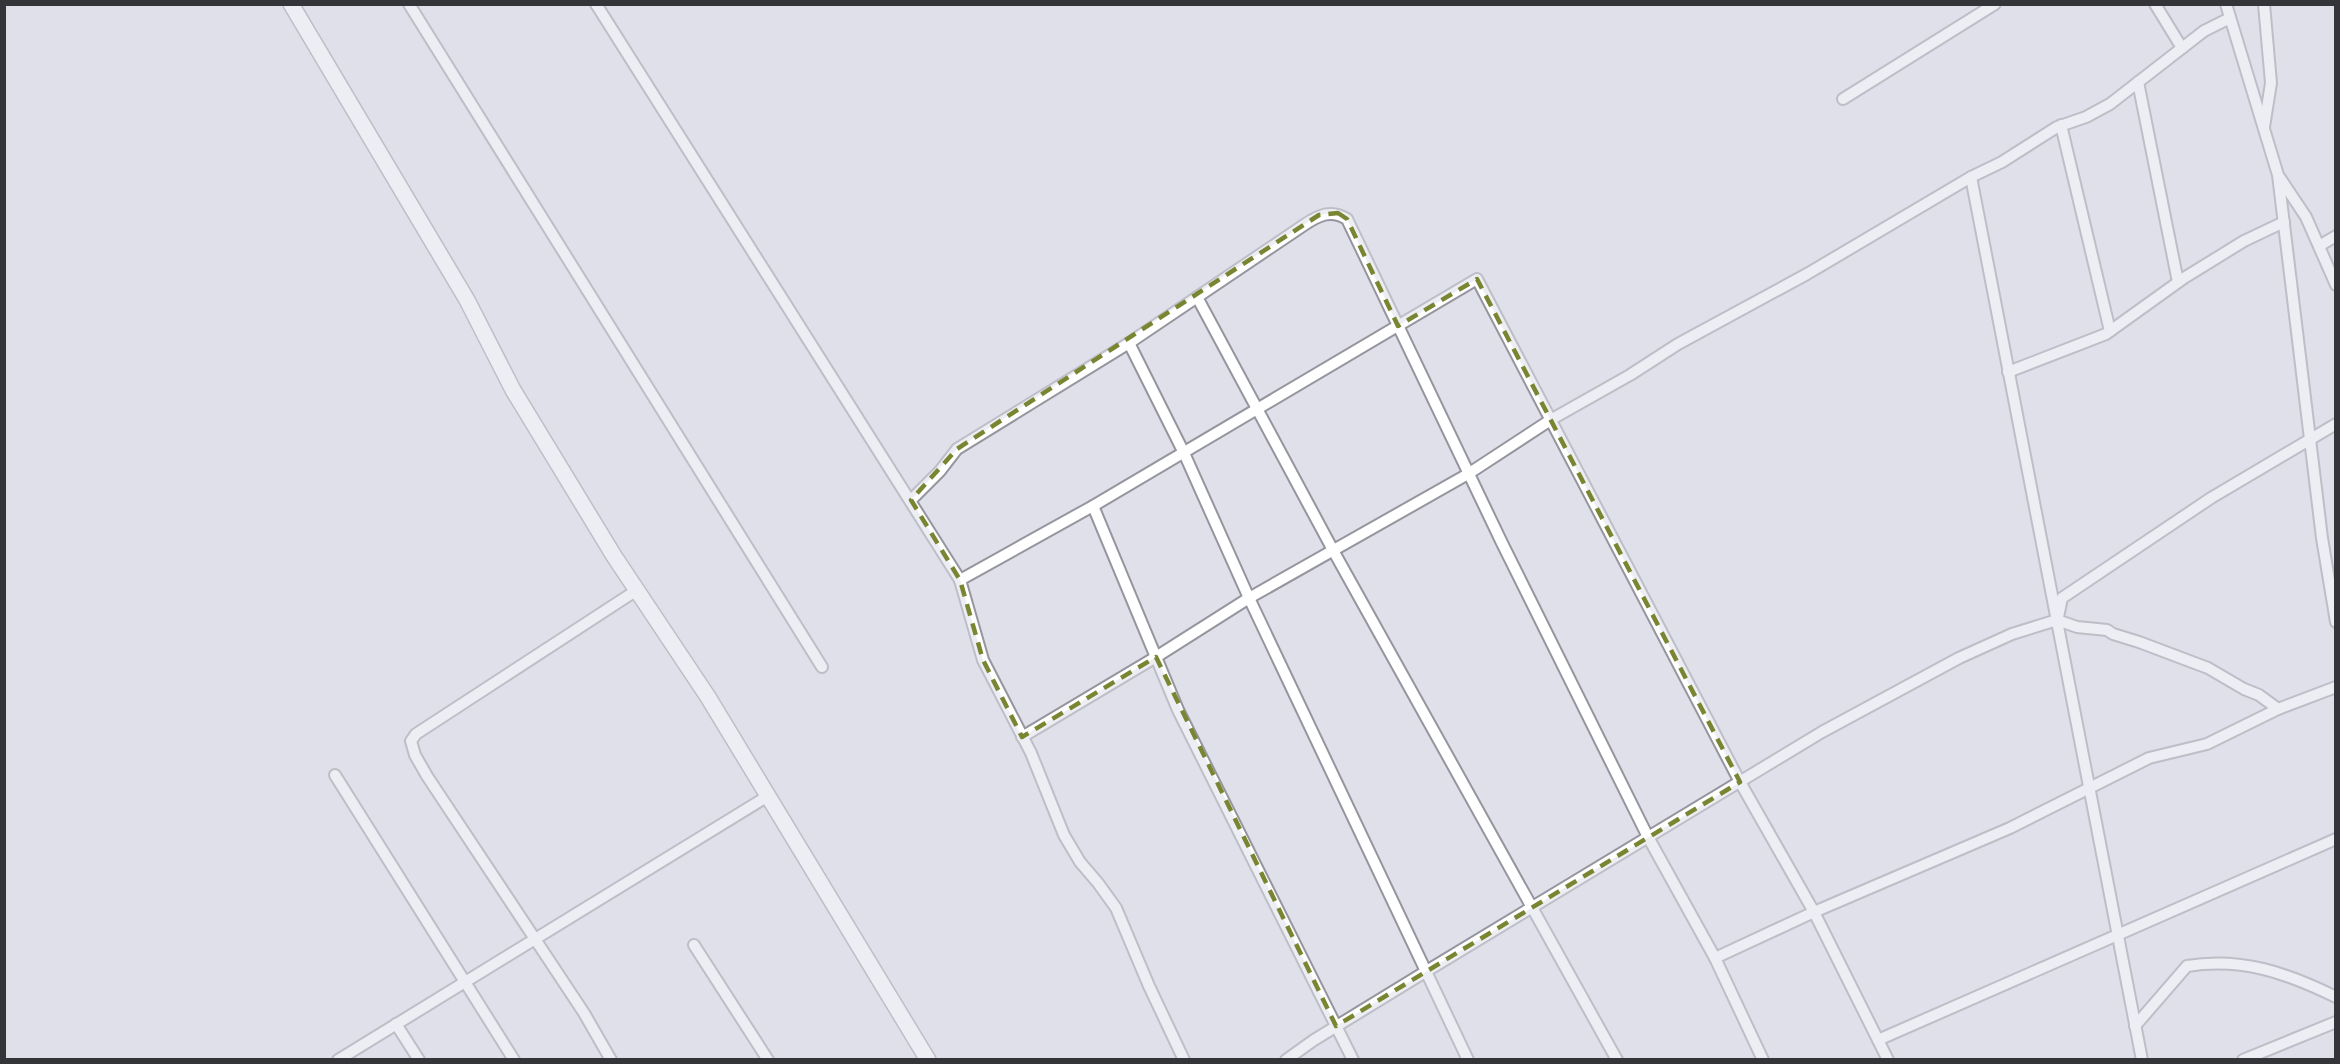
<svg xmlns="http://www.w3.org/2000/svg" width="2340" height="1064" viewBox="0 0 2340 1064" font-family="'Open Sans',sans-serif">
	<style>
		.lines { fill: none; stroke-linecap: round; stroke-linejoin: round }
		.street-casing { stroke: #95959e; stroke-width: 14 }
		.secondary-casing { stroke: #95959e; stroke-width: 18 }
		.street { stroke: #fff; stroke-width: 10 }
		.secondary { stroke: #fff; stroke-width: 15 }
		.marked { fill: none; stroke: #7a8532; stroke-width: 4.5; stroke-dasharray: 12 8; stroke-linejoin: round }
	</style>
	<rect width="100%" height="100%" fill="#dfe0e9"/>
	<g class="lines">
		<defs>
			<g id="street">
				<path d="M409 4 822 667"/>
				<path d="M596 4 960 580"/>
				<path d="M2155 4 2182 48"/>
				<path d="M2226 4 2278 175 2322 538 2336 622"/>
				<path d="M2138 82 2178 282"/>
				<path d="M1843 99 1995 4"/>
				<path d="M2061 125 2110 331"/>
				<path d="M2264 127 2271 83 2264 4"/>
				<path d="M1971 177 2142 1060"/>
				<path d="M2280 178 2306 217 2336 285"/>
				<path d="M2319 246 2336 236"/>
				<path d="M1197 297 1334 552 1617 1060"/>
				<path d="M1129 343 1184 453 1249 598 1468 1060"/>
				<path d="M2008 372 2106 334 2184 278 2244 241 2284 222"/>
				<path d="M911 500 940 471 957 449 1129 343 1304 225C1319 215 1331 209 1347 219L1502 543 1648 837 1715 958 1763 1060"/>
				<path d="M1093 506 1178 710 1353 1060"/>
				<path d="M2058 617 2062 598 2211 498 2336 424"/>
				<path d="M1022 737 1156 657 1249 598 1468 474 1552 419 1630 375 1678 344 1807 274 1971 177 2002 162 2057 127 2086 117 2110 104 2204 31 2230 18"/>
				<path d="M335 775 514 1060"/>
				<path d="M694 945 768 1060"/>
				<path d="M1715 958 1814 912 2010 828 2149 758 2207 744 2278 709 2336 687"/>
				<path d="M396 1024 419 1060"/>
				<path d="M2135 1026 2187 966C2242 957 2287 973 2336 997"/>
				<path d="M1878 1040 2336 839"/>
				<path d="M338 1060 768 796"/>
				<path d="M611 1060 584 1013 427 776 415 755 411 741 416 734 637 590"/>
				<path d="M1184 1060 1149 986 1116 908 1098 883 1080 862 1064 835 1031 753 983 660 960 580 1093 506 1477 279 1740 782 1814 912 1888 1060"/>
				<path d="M1286 1060 1314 1040 1425 972 1822 732 1959 658 2012 634 2057 620 2077 627 2107 630 2113 634 2139 642 2208 668 2244 689 2259 695 2278 709"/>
				<path d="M2243 1060 2336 1022"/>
			</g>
			<path id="secondary" d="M291 4 467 300 513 390 614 556 708 697 928 1060"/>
		</defs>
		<use href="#street" class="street-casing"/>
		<use href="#secondary" class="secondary-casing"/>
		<use href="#street" class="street"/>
		<use href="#secondary" class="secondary"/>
	</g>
	<path d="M0 0H2340V1064H0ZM1338 213 1347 219 1398 326 1477 279 1740 782 1336 1026 1156 657 1022 737 983 660 960 580 911 500 957 449 1319 215Z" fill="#dfe0e9" fill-opacity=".55" fill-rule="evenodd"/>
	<path class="marked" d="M1338 213 1347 219 1398 326 1477 279 1740 782 1336 1026 1156 657 1022 737 983 660 960 580 911 500 957 449 1319 215Z"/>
	<rect width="2340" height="1064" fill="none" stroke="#343538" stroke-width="12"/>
</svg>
